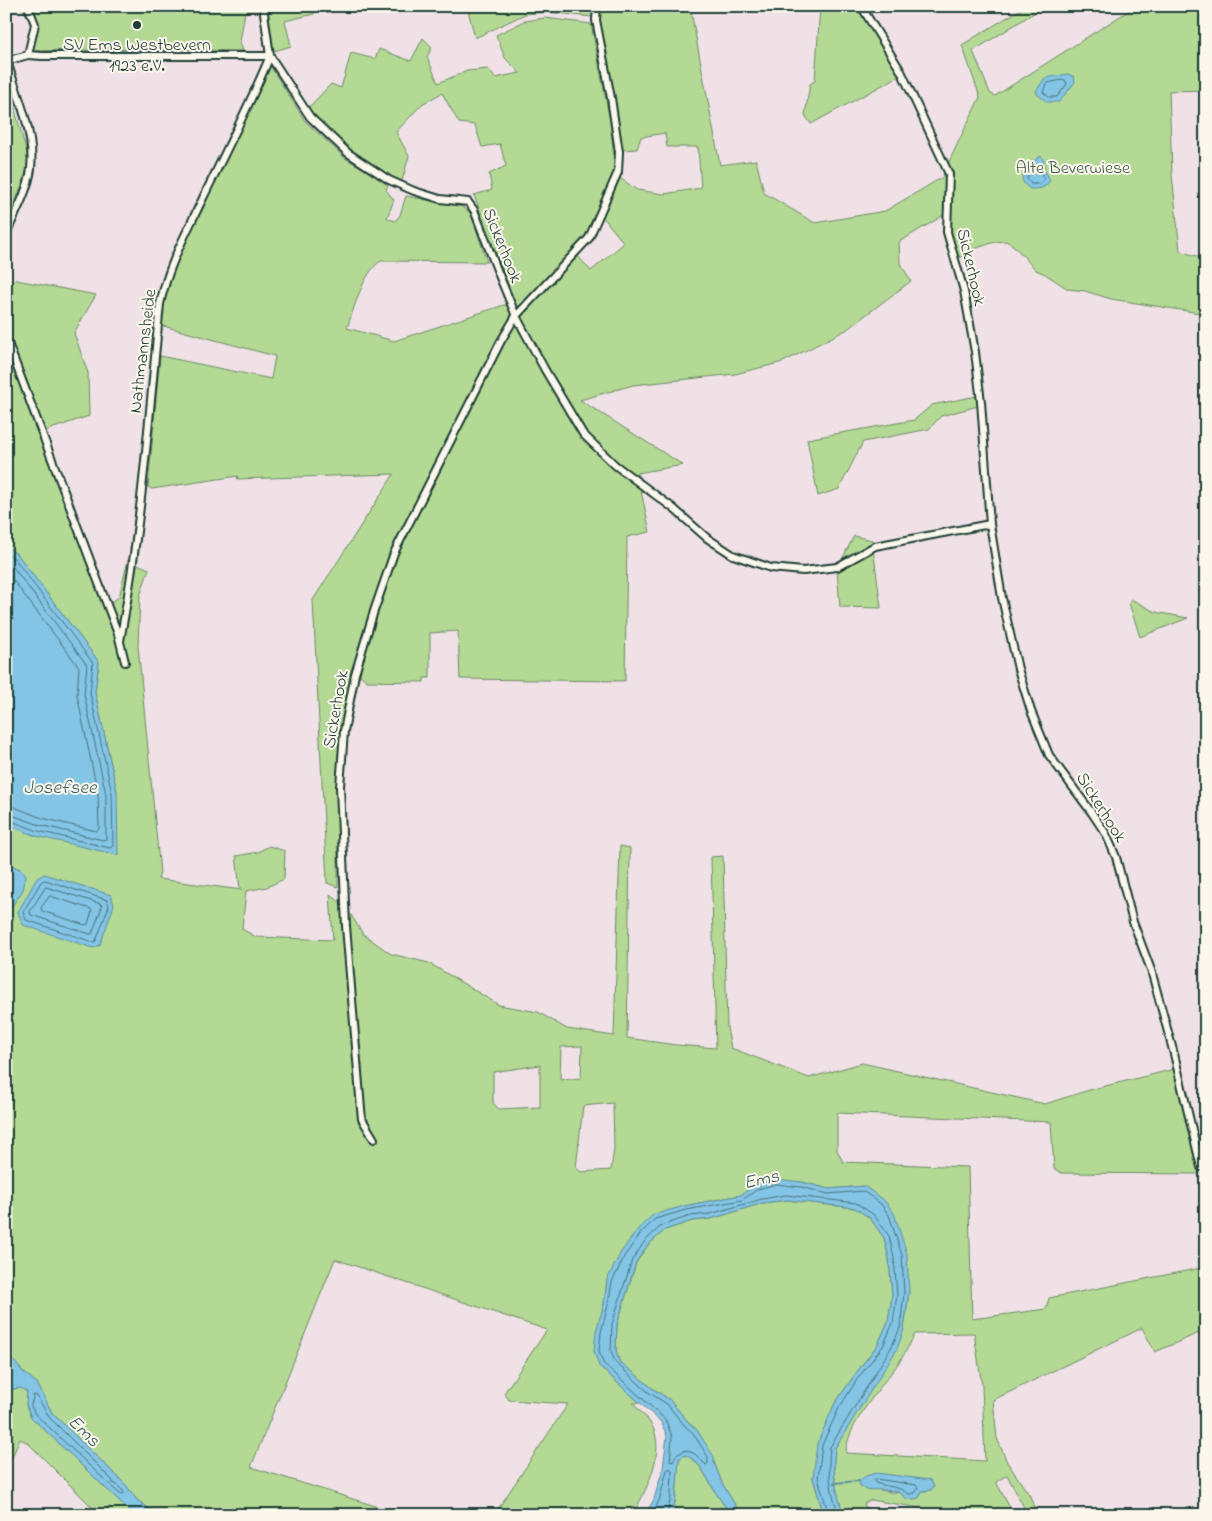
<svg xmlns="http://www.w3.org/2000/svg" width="1212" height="1521" viewBox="0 0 1212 1521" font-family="'Indie Flower',sans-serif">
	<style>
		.green { fill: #b4d994; stroke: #6a8b64; fill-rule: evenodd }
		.water { fill: #84c4e5; stroke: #5c8e9e }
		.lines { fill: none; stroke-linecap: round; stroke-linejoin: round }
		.shore { stroke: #47737b; stroke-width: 1 }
		.stream { stroke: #5c8e9e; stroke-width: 2 }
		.street-casing { stroke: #1f3d34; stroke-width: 10 }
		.street { stroke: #fbf7ec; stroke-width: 6 }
		.poi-dot { fill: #1f3d34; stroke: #fbf7ec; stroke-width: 2 }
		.labels { text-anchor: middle; stroke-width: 4; stroke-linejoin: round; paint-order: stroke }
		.poi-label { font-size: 18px; fill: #1f3d34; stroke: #fbf7ec }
		.park-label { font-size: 18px; fill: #3d5c47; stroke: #fbf7ec }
		.street-label { font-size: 18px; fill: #1f3d34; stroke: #fbf7ec }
		.water-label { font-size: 19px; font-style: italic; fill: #385f60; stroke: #fbf7ec }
	</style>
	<rect width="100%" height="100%" fill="#f0e1e6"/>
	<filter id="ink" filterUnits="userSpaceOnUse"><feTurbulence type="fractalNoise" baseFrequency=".02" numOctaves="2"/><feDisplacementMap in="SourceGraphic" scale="10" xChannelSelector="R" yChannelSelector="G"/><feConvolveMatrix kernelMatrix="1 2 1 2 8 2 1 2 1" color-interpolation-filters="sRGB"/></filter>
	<g filter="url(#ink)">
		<g class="green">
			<path d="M21 6H260L261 9 245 12 240 42 243 51 159 49 25 51C33 29 34 27 21 6Z"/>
			<path d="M267 6H316L314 14 285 21 291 46 274 51Z"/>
			<path d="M467 6H593L592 17 548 12 525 14 475 38Z"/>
			<path d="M601 6H690L720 165 756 160 764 193 815 223 885 211 943 177 944 172 980 97 962 45 1026 6H1045L973 51 990 93 995 96 1136 6H1206V90L1169 91 1172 174 1180 251 1206 259V314L1111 299 1085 291 1068 289 1045 274 1036 270 1014 246 1006 241 995 242 971 250 959 258 950 230V202L944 215 899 242 900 263 911 281 846 330 783 362 735 374 633 385 580 400 683 465 637 473 650 532 627 537 625 681 460 679 458 631 430 633V678H424V682L367 681 359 674 374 615 369 616 349 684 338 754V887L327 883 313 600 394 474 237 479 238 476 152 489 148 487 160 356 271 379 275 356 163 326 152 304 166 282 269 64 305 121 345 158 389 183 386 190 394 200 387 218 395 221 400 215 406 196 463 207 471 214 487 262 381 261C363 272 354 309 347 328L394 341 504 305 517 308 474 195 492 190 489 174 506 166 500 144 482 147 475 125 459 123 442 93 422 104 396 132 409 156 402 181C368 168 331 137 308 108L331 84 341 88 351 53 375 59 379 49 411 61 423 38 432 47 427 57 438 83 467 71 488 69 495 78 520 73 505 58 496 35 525 21 545 18 591 24 610 121 615 168 599 209 585 236 571 253 577 255 591 271 624 243 602 216 620 178 637 190 664 194 701 188 698 147H667L665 133 641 137 637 149 622 150 616 104 599 20Z"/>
			<path d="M820 6H859L901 75 811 124 805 115 810 84 815 81Z"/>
			<path d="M6 78 30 164 6 225Z"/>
			<path d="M6 278 96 295 74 333 88 373 89 416 45 431 110 603 119 597 128 560 149 569 140 596 138 646 160 873 158 879 242 890 240 889 236 856 258 852 269 846 285 851 284 879 267 887 246 891 242 929 256 937 333 940 330 894 346 907 363 934 391 954 429 963 499 1005 538 1012 567 1029 614 1036 620 846 630 848 627 1038 676 1045 716 1048 711 857 723 856 727 1028 731 1048 809 1078 862 1063 1045 1104 1089 1090 1175 1069 1200 1174 1062 1173 1054 1169 1051 1122 837 1113V1150L843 1162 968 1167 972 1319 1046 1309 1049 1298 1206 1267V1330L1155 1352 1142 1328 993 1400 997 1438 1007 1462 1030 1496 1037 1515H1028L1007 1475 996 1482 1014 1515H954L946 1512 871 1500 864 1504 871 1515H844C836 1493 832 1472 835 1448L896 1349 904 1329 909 1292 864 1186 829 1189 802 1182 756 1184 741 1195 684 1206 607 1280 604 1304 599 1366 640 1403H633C639 1411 651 1421 654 1430 664 1457 645 1491 633 1515H494L568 1404 509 1400 504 1393 547 1330 335 1259 251 1467 404 1515H158L137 1500 126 1485 52 1413 37 1383 23 1372 13 1360 6 1357V910L10 909 22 870 6 863V824L36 836 117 792 95 692 99 662 17 554 6 547ZM582 1046 581 1078 560 1080 561 1047ZM540 1065V1107L499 1109 493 1103V1072ZM613 1103 614 1149 611 1170 581 1172 576 1168 583 1106ZM974 1333 982 1386 985 1461 846 1453C846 1425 884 1384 900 1361 906 1352 910 1343 915 1334ZM890 1475 920 1480H930L931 1490C913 1493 892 1495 875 1488Z"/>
			<path d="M977 396 978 406 941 416 929 429 863 442 839 489 818 496 807 439 914 420 932 405Z"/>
			<path d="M854 536 872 540 881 608 840 607 837 569Z"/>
			<path d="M1131 599 1155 612 1188 618 1140 637 1129 603Z"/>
			<path d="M787 1200 855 1208 870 1218 884 1238 889 1258 892 1295 888 1322 878 1344 854 1376 834 1405 813 1478 824 1515H741L722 1483 714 1462 697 1430 689 1423 670 1400 652 1388 619 1361 616 1350 617 1325 636 1263 648 1245 665 1230 692 1221 711 1219 763 1203Z"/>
			<path d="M6 1387 13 1389 21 1388 27 1392 26 1406 31 1417 134 1515H100L28 1443 20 1439 6 1471Z"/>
			<path d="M685 1455C700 1462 705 1475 713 1488 718 1497 725 1506 731 1515H672L676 1497 679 1459Z"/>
		</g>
		<g class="water">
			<path d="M1068 74 1074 77 1075 82 1059 102H1047L1037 94 1036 91 1045 78Z"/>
			<path d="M1041 156 1044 161V169L1050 180C1045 189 1039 189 1030 189L1024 184 1022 179C1025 168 1031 162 1041 156Z"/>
			<path d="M6 547 17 554 99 662 95 692 117 792 118 855 36 836 6 824Z"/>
			<path d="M6 863 22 870 26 875 23 890 10 909 6 910Z"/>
			<path d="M44 874 111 895 114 905 100 945 93 948 23 925 18 912 37 878Z"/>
			<path d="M776 1179 802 1182 829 1189 864 1186 884 1200 894 1213 907 1254 909 1292 904 1329 897 1349 835 1448C832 1472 836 1493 844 1515H824L813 1478 817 1444 834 1405 854 1376 878 1344 888 1322 892 1295 889 1258 884 1238 870 1218 855 1208 787 1200 763 1203 711 1219 692 1221 665 1230 648 1245 636 1262 617 1325 616 1350 619 1361 652 1388 670 1400 689 1423 697 1430 714 1457V1462L722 1483 741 1515H731C725 1506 718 1497 713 1488 705 1475 700 1461 685 1455L679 1459 676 1497 672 1515H645L654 1499 663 1468 667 1436 661 1422 599 1366 594 1351 596 1331 604 1304 607 1280 621 1252 638 1229 653 1215 684 1206 741 1195 756 1184Z"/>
			<path d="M6 1357 13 1360 23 1372 37 1383 52 1413 126 1485 137 1500 158 1515H134L31 1417 26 1405 27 1392 21 1388 13 1389 11 1392 6 1387Z"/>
			<path d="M876 1473 930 1480 934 1486 931 1490 922 1491 919 1498 908 1500C905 1497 901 1494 898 1492 891 1490 873 1489 866 1490L860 1486 859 1481 866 1476Z"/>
		</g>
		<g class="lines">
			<g class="shore">
				<path d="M1065 80 1067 84 1057 97H1049L1043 92 1048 83Z"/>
				<path d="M1035 166 1038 167 1044 179 1043 181 1039 184H1031L1027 179 1029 173Z"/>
				<path d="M6 553 14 558 93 663 90 693 112 793 113 846 110 848 38 831 6 819"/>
				<path d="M6 560 10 563 87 665 84 694 106 794V839L103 840 40 825 6 813"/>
				<path d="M6 571 79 667 77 695 98 794 99 829 96 831 42 818 14 807 6 806"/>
				<path d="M45 880 107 900 109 906 96 941 93 942 26 920 23 912 41 882Z"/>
				<path d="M46 887 101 904 102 907 92 934H90L31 915 30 912Z"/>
				<path d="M50 896 91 909 92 911 88 924 85 925 42 911 41 908Z"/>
				<path d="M34 1395 37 1396 49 1417 113 1481V1483L116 1484 124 1492 123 1494H120L112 1487V1485L109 1484 35 1414 31 1406Z"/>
				<path d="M876 1479 916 1485 918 1488 915 1493 909 1494C896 1485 890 1488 876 1483L874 1481Z"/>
				<path d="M651 1515 659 1501 667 1470 670 1468 672 1471 671 1496 667 1515"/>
				<path d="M829 1515 818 1478 822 1445 839 1408 858 1378 883 1346 893 1323 897 1295 894 1258 889 1236 874 1215 856 1203 786 1195 762 1199 710 1214 690 1216 661 1226 645 1241 632 1260 612 1324 611 1351 615 1362 648 1392 667 1404 685 1426 693 1433 708 1457V1463L706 1465 695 1454 686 1450 676 1455 673 1462 670 1461 672 1436 665 1419 603 1363 599 1351 601 1332 608 1305 612 1282 625 1255 641 1233 655 1219 686 1210 742 1200 758 1189 776 1184 801 1187 828 1194 863 1191 881 1204 889 1215 902 1255 904 1293 900 1328 892 1346 830 1447C827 1470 831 1493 839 1515"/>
			</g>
			<g class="stream">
				<path d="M41 52 168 51"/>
				<path d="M834 1483 859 1481"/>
			</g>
			<defs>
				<g id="street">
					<path d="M263 6 270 56 310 117 348 153 389 180 414 191 440 199 468 202 474 210 499 275 516 316 545 370 583 434 615 465 673 508 707 538 733 555 771 568 803 571 837 567 875 546 990 524"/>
					<path d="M861 6 901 71 949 174 947 232 964 291 975 352 981 402 990 524 1002 598 1018 669 1031 711 1049 755 1092 813 1106 834 1116 857 1133 922 1151 970 1174 1054 1201 1167"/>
					<path d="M28 55 42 56H270"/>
					<path d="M6 61 28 55 35 24 28 6"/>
					<path d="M6 234C15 214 28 191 31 169 35 133 17 95 7 61"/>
					<path d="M6 338 118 634 125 662"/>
					<path d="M120 641C141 530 149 417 160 304 169 263 185 236 203 198 226 151 250 104 270 56"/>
					<path d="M374 1139 362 1119 361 1109 346 926 340 787 344 731 355 674 374 611 394 553 501 341 516 316 589 238 618 172 619 152 611 98 596 20 597 6"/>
				</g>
			</defs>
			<use href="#street" class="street-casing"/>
			<use href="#street" class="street"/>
		</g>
	</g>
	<circle class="poi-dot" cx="137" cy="25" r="5"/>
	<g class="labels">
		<g class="poi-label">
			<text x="137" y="50">SV Ems Westbevern<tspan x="137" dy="21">1923 e.V.</tspan></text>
		</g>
		<g class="park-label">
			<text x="1073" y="173">Alte Beverwiese</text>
		</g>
		<g class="street-label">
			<text transform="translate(503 245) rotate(68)" y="6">Sickerhook</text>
			<text transform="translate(972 267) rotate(77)" y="6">Sickerhook</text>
			<text transform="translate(142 351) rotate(-83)" y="6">Nathmannsheide</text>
			<text transform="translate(335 709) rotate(-80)" y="6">Sickerhook</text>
			<text transform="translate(1102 807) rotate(58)" y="6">Sickerhook</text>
		</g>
		<g class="water-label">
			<text x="60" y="793">Josefsee</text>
			<text transform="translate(761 1178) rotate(-12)" y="7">Ems</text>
			<text transform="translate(85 1430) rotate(45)" y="7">Ems</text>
		</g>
	</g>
	<rect width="1212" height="1521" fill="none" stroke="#fbf7ec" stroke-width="25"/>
	<rect x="12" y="12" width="1187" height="1496" fill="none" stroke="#1f3d34" stroke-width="2" filter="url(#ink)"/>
</svg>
